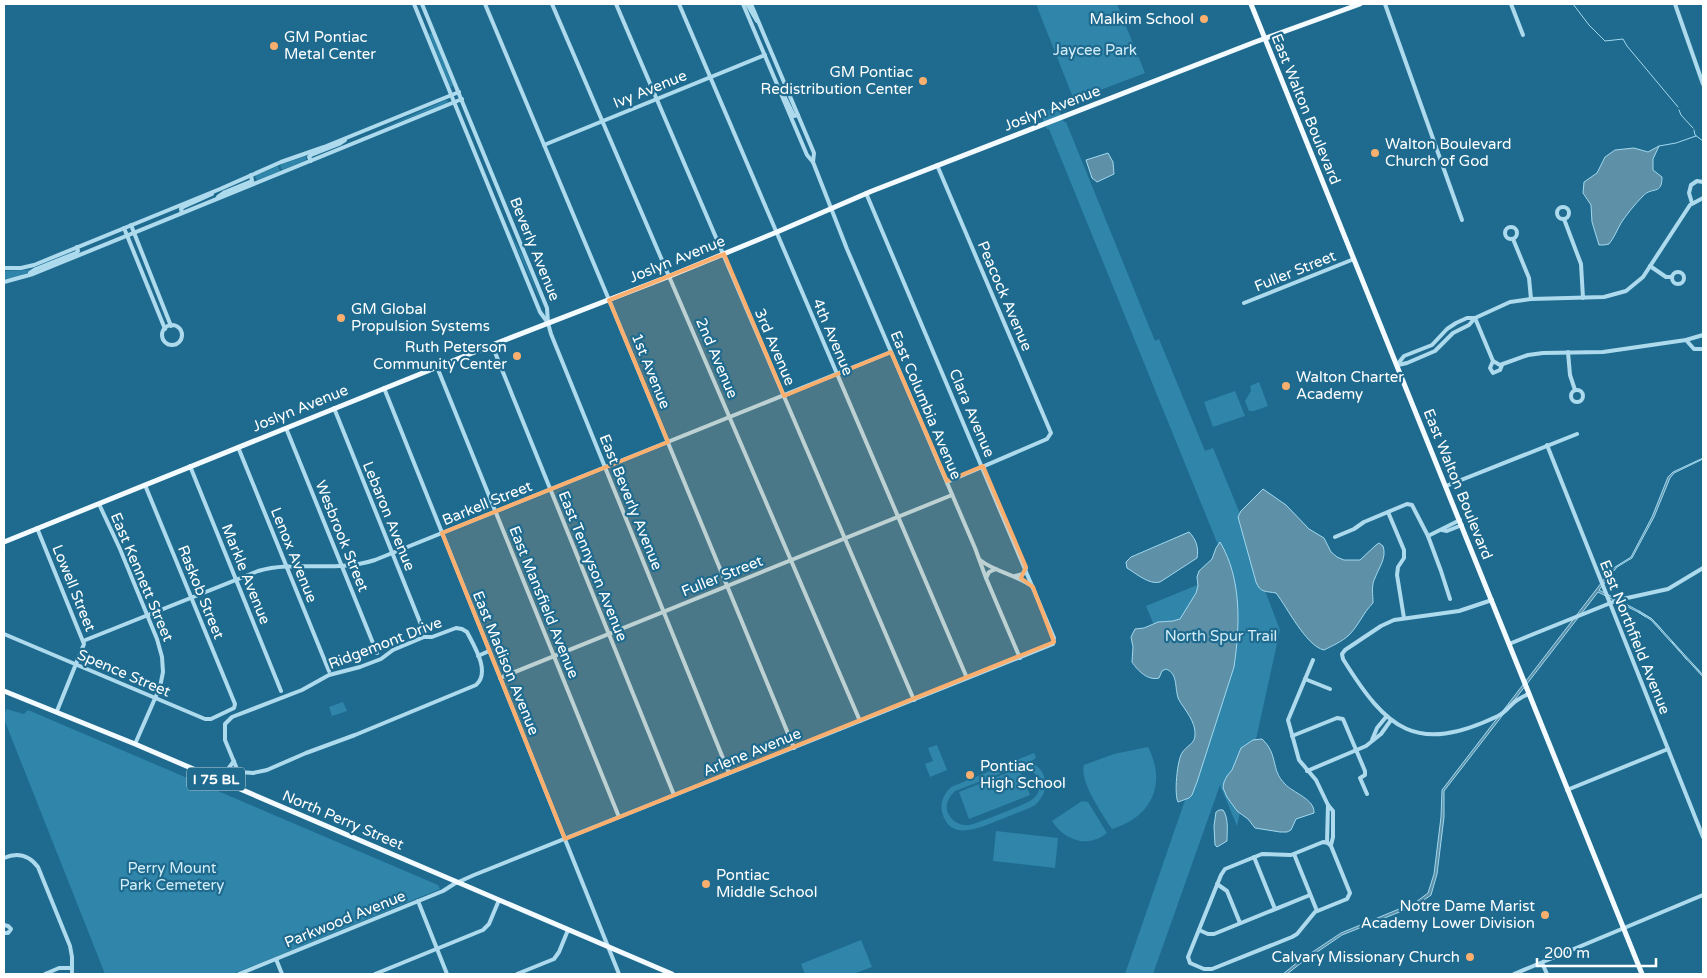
<svg xmlns="http://www.w3.org/2000/svg" width="1707" height="978" viewBox="0 0 1707 978" font-family="'Varela Round',sans-serif">
	<style>
		.green { fill: #2f85aa; fill-rule: evenodd }
		.water { fill: #5e91a8; stroke: #a1d8ee }
		.lines { fill: none; stroke-linecap: round; stroke-linejoin: round }
		.stream { stroke: #a1d8ee; stroke-width: 1 }
		.minor { stroke: #aedaed; stroke-width: 4 }
		.major { stroke: #f4fbff; stroke-width: 5 }
		.marked { fill: #fbaf6e; fill-opacity: 0.2; stroke: #fbaf6e; stroke-width: 4; stroke-linejoin: round }
		.poi-dot { fill: #fbaf6e; stroke: #1f6b8f; stroke-width: 2 }
		.labels { text-anchor: middle; stroke-width: 4.5; stroke-linejoin: round; paint-order: stroke }
		.shield { fill: #1f6b8f; stroke: #bcd3dd; stroke-width: 1 }
		.shield-label { font-size: 14px; font-weight: bold; fill: #fff }
		.poi-label { font-size: 15px; fill: #fff; stroke: #1f6b8f; text-anchor: start }
		.park-label { font-size: 15px; fill: #d3eef9; stroke: #1f6b8f }
		.street-label { font-size: 15px; fill: #fff; stroke: #1f6b8f }
	</style>
	<rect width="100%" height="100%" fill="#1f6b8f"/>
	<g class="green">
		<path d="M1036 4H1117L1145 73 1074 100Z"/>
		<path d="M432 33 453 85 452 87 450 86 429 34Z"/>
		<path d="M446 100 448 101 447 103 383 128Z"/>
		<path d="M1058 107 1064 122H1066L1155 341 1159 339 1205 451 1213 448 1259 560 1254 562 1280 630 1237 826 1220 785 1153 974H1125L1204 745 1146 606 1229 572 1049 129H1047L1040 113Z"/>
		<path d="M306 156V160L282 170 280 165Z"/>
		<path d="M278 166 280 171 258 180 256 179 255 176Z"/>
		<path d="M508 228 523 257 544 309Z"/>
		<path d="M75 251 18 277 4 279V271L28 270Z"/>
		<path d="M1259 382 1268 406 1254 411H1249L1245 401 1251 391 1250 386Z"/>
		<path d="M1235 391 1245 416 1213 427 1204 402Z"/>
		<path d="M343 702 347 711 332 716 329 707Z"/>
		<path d="M6 709 24 714 28 710 438 885 440 889 233 974H105L4 719Z"/>
		<path d="M937 745 947 770 930 777 925 764 933 761 928 748Z"/>
		<path d="M1148 747C1167 784 1152 817 1112 829 1103 815 1079 781 1084 765L1114 754Z"/>
		<path d="M1034 753 1036 758 1030 762C1049 770 1050 792 1035 805 1025 811 1013 814 1002 819 983 826 950 844 942 812 940 802 944 794 951 787ZM1020 766C1036 768 1048 786 1033 799 1029 803 976 824 969 825 961 826 953 822 949 815 944 806 948 798 955 791Z"/>
		<path d="M1019 768 1030 795 969 819 959 792Z"/>
		<path d="M1082 801 1088 802 1107 833C1087 849 1064 840 1052 821Z"/>
		<path d="M996 831 1058 838 1055 868 993 861Z"/>
		<path d="M861 940 872 967 853 974H805L801 964Z"/>
	</g>
	<g class="water">
		<path d="M1659 146 1653 159V170L1662 177C1662 196 1652 186 1643 196 1635 204 1627 214 1621 223 1617 230 1614 238 1609 244L1604 245H1599L1592 222 1591 205 1583 193 1584 182 1597 173 1605 157 1615 150 1634 148 1648 152Z"/>
		<path d="M1108 153 1113 162 1114 174 1097 182 1092 178 1086 160Z"/>
		<path d="M1703 458V459L1674 473 1670 478 1654 517 1632 558 1617 567 1599 590 1639 611 1652 619 1703 675V677L1651 620 1638 612 1598 592 1444 791V817L1437 874 1431 895 1417 905 1342 935 1301 963 1287 974H1283L1299 961 1341 933 1416 902 1428 893 1434 874 1441 817 1442 790 1612 569 1631 557 1652 517 1668 477 1673 472Z"/>
		<path d="M1263 489 1286 505 1309 529 1324 538 1331 552 1337 557 1344 560H1360L1376 545 1379 543 1383 546C1387 558 1379 567 1375 578 1371 585 1373 595 1373 603 1363 613 1359 625 1349 635 1343 641 1332 646 1324 650 1306 646 1287 607 1276 593 1266 591 1260 593 1256 582L1238 517 1241 511Z"/>
		<path d="M1189 532C1196 539 1199 548 1197 558L1160 582C1149 585 1137 574 1127 568L1126 562 1131 557Z"/>
		<path d="M1220 542C1242 579 1240 626 1234 667L1197 782 1192 795 1189 798 1178 802C1174 794 1177 761 1182 753 1186 746 1195 744 1195 735 1196 722 1185 710 1179 700 1174 690 1179 674 1166 669L1162 671 1159 678C1148 681 1138 671 1132 662L1133 647 1131 637 1135 629 1144 628 1158 622 1173 621 1180 619 1196 593 1198 586 1197 577 1199 571 1212 559 1216 548Z"/>
		<path d="M1262 739C1279 755 1270 769 1285 784 1293 793 1315 799 1314 813L1296 819 1291 830 1287 832H1280L1255 828 1248 819 1237 811 1227 797 1223 788 1224 782 1227 776 1232 770 1241 748 1253 740Z"/>
		<path d="M1219 810H1223C1229 818 1227 832 1227 841L1217 847 1215 845 1214 826 1216 812Z"/>
	</g>
	<g class="lines">
		<g class="stream">
			<path d="M1573 4 1589 25 1605 41 1623 39 1627 46 1678 107"/>
			<path d="M1679 110 1681 115 1693 128"/>
			<path d="M1694 130 1695 135 1703 141"/>
			<path d="M1659 146 1676 143 1696 136"/>
			<path d="M1639 611 1652 619 1663 631"/>
			<path d="M1638 612 1646 617"/>
			<path d="M1672 642 1687 660"/>
			<path d="M1693 664 1700 672"/>
		</g>
		<g class="minor">
			<path d="M414 4 540 312 548 323"/>
			<path d="M422 4 547 308 548 323 551 334 729 773"/>
			<path d="M485 4 612 307 794 748"/>
			<path d="M552 4 860 721"/>
			<path d="M616 4 914 700"/>
			<path d="M679 4 967 678"/>
			<path d="M743 4 807 155 813 162 847 249 975 548 986 578 1020 658"/>
			<path d="M747 4 757 21"/>
			<path d="M751 4 814 153 813 162"/>
			<path d="M1385 4 1462 220"/>
			<path d="M1511 4 1523 35"/>
			<path d="M1675 4 1703 84"/>
			<path d="M780 87 794 116 798 115"/>
			<path d="M544 145 765 55"/>
			<path d="M311 161 309 157 311 155 339 144 345 140"/>
			<path d="M937 165 1051 433 1047 439 947 482"/>
			<path d="M218 197 225 192 252 181 251 175"/>
			<path d="M1692 203 1689 193 1691 185 1697 181 1703 182"/>
			<circle cx="1563" cy="213" r="6"/>
			<path d="M182 213 181 209 183 207 212 194"/>
			<path d="M1564 219 1581 264 1583 298"/>
			<path d="M131 225 171 326"/>
			<circle cx="1511" cy="233" r="6"/>
			<path d="M124 228 165 329"/>
			<path d="M1513 239 1529 278 1531 299"/>
			<path d="M1650 266 1666 277H1672"/>
			<path d="M4 268H21L34 265 220 189 281 162 324 147 459 92"/>
			<circle cx="1678" cy="278" r="6"/>
			<path d="M30 273 36 269 76 253 78 251 77 247"/>
			<path d="M4 282 33 274 462 99"/>
			<path d="M1244 303 1354 259"/>
			<path d="M1475 318 1493 361 1500 365 1528 355 1543 353 1603 352 1686 340 1703 335"/>
			<circle cx="172" cy="335" r="10"/>
			<path d="M1686 340 1694 349H1703"/>
			<path d="M492 345 674 795"/>
			<path d="M1568 352 1570 375 1575 390"/>
			<path d="M1493 361 1490 368 1493 373 1500 370 1502 365"/>
			<path d="M1397 365 1404 356 1432 345 1447 329 1456 323 1467 318H1475L1510 302 1531 299 1604 297 1626 291 1643 277 1690 205 1703 198"/>
			<path d="M1398 365 1407 363 1435 351 1453 333 1469 325 1475 318"/>
			<path d="M437 367 619 817"/>
			<path d="M384 388 619 974"/>
			<circle cx="1577" cy="396" r="6"/>
			<path d="M334 408 424 632"/>
			<path d="M286 428 377 653"/>
			<path d="M1547 445 1703 837"/>
			<path d="M238 447 329 671"/>
			<path d="M190 466 281 691"/>
			<path d="M1446 486 1577 434"/>
			<path d="M99 504 120 549 157 639 162 657 163 672 160 687 135 744"/>
			<path d="M1388 512 1404 550V558L1398 567 1397 575 1404 618"/>
			<path d="M37 528 84 644 57 711"/>
			<path d="M1442 530 1447 531 1462 525"/>
			<path d="M1428 536 1460 520"/>
			<path d="M1335 537 1354 529 1364 522 1407 504 1412 505 1428 536 1441 571 1450 599"/>
			<path d="M980 560C995 572 1017 575 1033 587"/>
			<path d="M1015 576 1023 574 1026 568"/>
			<path d="M986 578 989 572 996 569"/>
			<path d="M1492 600 1459 611 1394 620 1381 626 1345 650 1342 654 1343 659C1387 730 1416 755 1498 716 1507 712 1511 703 1519 699 1522 697 1526 695 1529 694"/>
			<path d="M456 628 462 629 467 632C474 646 491 672 476 685L355 735 306 753 267 770 253 773 240 772 237 769 225 740V724L232 717 302 690 329 675 360 667 381 659 393 650 424 637H432Z"/>
			<path d="M4 634 205 719H211L234 708 235 704 145 485"/>
			<path d="M83 641 258 571C297 560 334 573 375 560L891 352"/>
			<path d="M1509 644 1618 600 1668 589 1703 568"/>
			<path d="M478 656 489 651"/>
			<path d="M1313 660 1288 720 1299 760 1316 780 1328 805 1333 811V837L1331 845"/>
			<path d="M500 678 952 495"/>
			<path d="M1305 679 1330 689"/>
			<path d="M1292 736 1337 718 1343 719 1365 771V775L1360 778 1367 794"/>
			<path d="M1372 740 1377 728 1386 717"/>
			<path d="M1307 771 1366 746 1381 734 1391 720"/>
			<path d="M222 781 225 773 234 761"/>
			<path d="M229 784 237 769"/>
			<path d="M1567 790 1668 749"/>
			<path d="M1323 842 1328 843 1331 846 1350 893 1347 899 1315 912 1297 934 1292 937 1212 969H1204L1190 963 1188 957 1221 875 1225 869 1262 854 1291 855Z"/>
			<path d="M1327 842 1328 805"/>
			<path d="M1294 854 1317 911"/>
			<path d="M1254 857 1275 909"/>
			<path d="M4 858C17 852 29 855 38 867L70 946 72 957V974"/>
			<path d="M1217 884 1227 891 1240 923"/>
			<path d="M418 901 447 974"/>
			<path d="M4 925 8 926 11 929 8 933H4"/>
			<path d="M1199 930 1208 934H1214L1310 895"/>
			<path d="M276 959 282 974"/>
			<path d="M1542 963 1547 974"/>
			<path d="M45 974 59 968H72"/>
			<path d="M239 974 443 891 454 884 474 875 1053 644 1054 638 866 193"/>
			<path d="M375 974 483 930 489 924 499 900"/>
			<path d="M517 974 554 959 559 952 568 930"/>
			<path d="M1514 974 1703 895"/>
		</g>
		<g class="major">
			<path d="M1251 4 1642 974"/>
			<path d="M4 542 492 345 670 276 777 232 872 191 1255 42 1360 4"/>
			<path d="M4 691 135 744 672 974"/>
		</g>
	</g>
	<path class="marked" d="M724 254 784 396 891 352 947 481 983 466 1026 567 1021 578 1033 587 1054 642 565 839 442 533 668 442 609 300Z"/>
	<g class="poi-dot">
		<circle cx="1204" cy="19" r="5"/>
		<circle cx="274" cy="46" r="5"/>
		<circle cx="923" cy="81" r="5"/>
		<circle cx="1375" cy="153" r="5"/>
		<circle cx="341" cy="318" r="5"/>
		<circle cx="517" cy="356" r="5"/>
		<circle cx="1286" cy="386" r="5"/>
		<circle cx="970" cy="775" r="5"/>
		<circle cx="706" cy="884" r="5"/>
		<circle cx="1545" cy="915" r="5"/>
		<circle cx="1470" cy="957" r="5"/>
	</g>
	<g class="labels">
		<rect class="shield" x="187" y="767.5" width="58" height="23" rx="4"/>
		<g class="shield-label">
			<text x="216" y="784">I 75 BL</text>
		</g>
		<g class="poi-label">
			<text x="1194" y="24" text-anchor="end">Malkim School</text>
			<text x="284" y="42">GM Pontiac<tspan x="284" dy="17">Metal Center</tspan></text>
			<text x="913" y="77" text-anchor="end">GM Pontiac<tspan x="913" dy="17">Redistribution Center</tspan></text>
			<text x="1385" y="149">Walton Boulevard<tspan x="1385" dy="17">Church of God</tspan></text>
			<text x="351" y="314">GM Global<tspan x="351" dy="17">Propulsion Systems</tspan></text>
			<text x="507" y="352" text-anchor="end">Ruth Peterson<tspan x="507" dy="17">Community Center</tspan></text>
			<text x="1296" y="382">Walton Charter<tspan x="1296" dy="17">Academy</tspan></text>
			<text x="980" y="771">Pontiac<tspan x="980" dy="17">High School</tspan></text>
			<text x="716" y="880">Pontiac<tspan x="716" dy="17">Middle School</tspan></text>
			<text x="1535" y="911" text-anchor="end">Notre Dame Marist<tspan x="1535" dy="17">Academy Lower Division</tspan></text>
			<text x="1460" y="962" text-anchor="end">Calvary Missionary Church</text>
		</g>
		<g class="park-label">
			<text x="1095" y="55">Jaycee Park</text>
			<text x="1221" y="641">North Spur Trail</text>
			<text x="172" y="873">Perry Mount<tspan x="172" dy="17">Park Cemetery</tspan></text>
		</g>
		<g class="street-label">
			<text transform="translate(650 89) rotate(-22)" y="5">Ivy Avenue</text>
			<text transform="translate(1052 108) rotate(-21)" y="5">Joslyn Avenue</text>
			<text transform="translate(1306 109) rotate(68)" y="5">East Walton Boulevard</text>
			<text transform="translate(535 249) rotate(68)" y="5">Beverly Avenue</text>
			<text transform="translate(677 259) rotate(-22)" y="5">Joslyn Avenue</text>
			<text transform="translate(1295 271) rotate(-22)" y="5">Fuller Street</text>
			<text transform="translate(1005 296) rotate(67)" y="5">Peacock Avenue</text>
			<text transform="translate(833 337) rotate(67)" y="5">4th Avenue</text>
			<text transform="translate(775 347) rotate(67)" y="5">3rd Avenue</text>
			<text transform="translate(717 358) rotate(67)" y="5">2nd Avenue</text>
			<text transform="translate(651 371) rotate(68)" y="5">1st Avenue</text>
			<text transform="translate(926 405) rotate(67)" y="5">East Columbia Avenue</text>
			<text transform="translate(300 408) rotate(-22)" y="5">Joslyn Avenue</text>
			<text transform="translate(972 413) rotate(67)" y="5">Clara Avenue</text>
			<text transform="translate(1458 484) rotate(68)" y="5">East Walton Boulevard</text>
			<text transform="translate(631 502) rotate(68)" y="5">East Beverly Avenue</text>
			<text transform="translate(487 503) rotate(-22)" y="5">Barkell Street</text>
			<text transform="translate(389 516) rotate(68)" y="5">Lebaron Avenue</text>
			<text transform="translate(342 536) rotate(68)" y="5">Wesbrook Street</text>
			<text transform="translate(294 555) rotate(68)" y="5">Lenox Avenue</text>
			<text transform="translate(593 566) rotate(68)" y="5">East Tennyson Avenue</text>
			<text transform="translate(246 574) rotate(68)" y="5">Markle Avenue</text>
			<text transform="translate(722 576) rotate(-22)" y="5">Fuller Street</text>
			<text transform="translate(142 577) rotate(67)" y="5">East Kennett Street</text>
			<text transform="translate(74 588) rotate(68)" y="5">Lowell Street</text>
			<text transform="translate(201 592) rotate(68)" y="5">Raskob Street</text>
			<text transform="translate(544 602) rotate(68)" y="5">East Mansfield Avenue</text>
			<text transform="translate(1635 637) rotate(68)" y="5">East Northfield Avenue</text>
			<text transform="translate(385 643) rotate(-21)" y="5">Ridgemont Drive</text>
			<text transform="translate(506 663) rotate(68)" y="5">East Madison Avenue</text>
			<text transform="translate(124 673) rotate(23)" y="5">Spence Street</text>
			<text transform="translate(752 752) rotate(-22)" y="5">Arlene Avenue</text>
			<text transform="translate(343 820) rotate(23)" y="5">North Perry Street</text>
			<text transform="translate(345 919) rotate(-22)" y="5">Parkwood Avenue</text>
		</g>
	</g>
	<rect width="1707" height="978" fill="none" stroke="#ffffff" stroke-width="10"/>
	<path d="M1537 958v8h119v-8" fill="none" stroke="#ffffff" stroke-width="2.5"/>
	<text x="1544" y="958" font-size="15" fill="#ffffff" stroke="#1f6b8f" stroke-width="4" paint-order="stroke">200 m</text>
</svg>
